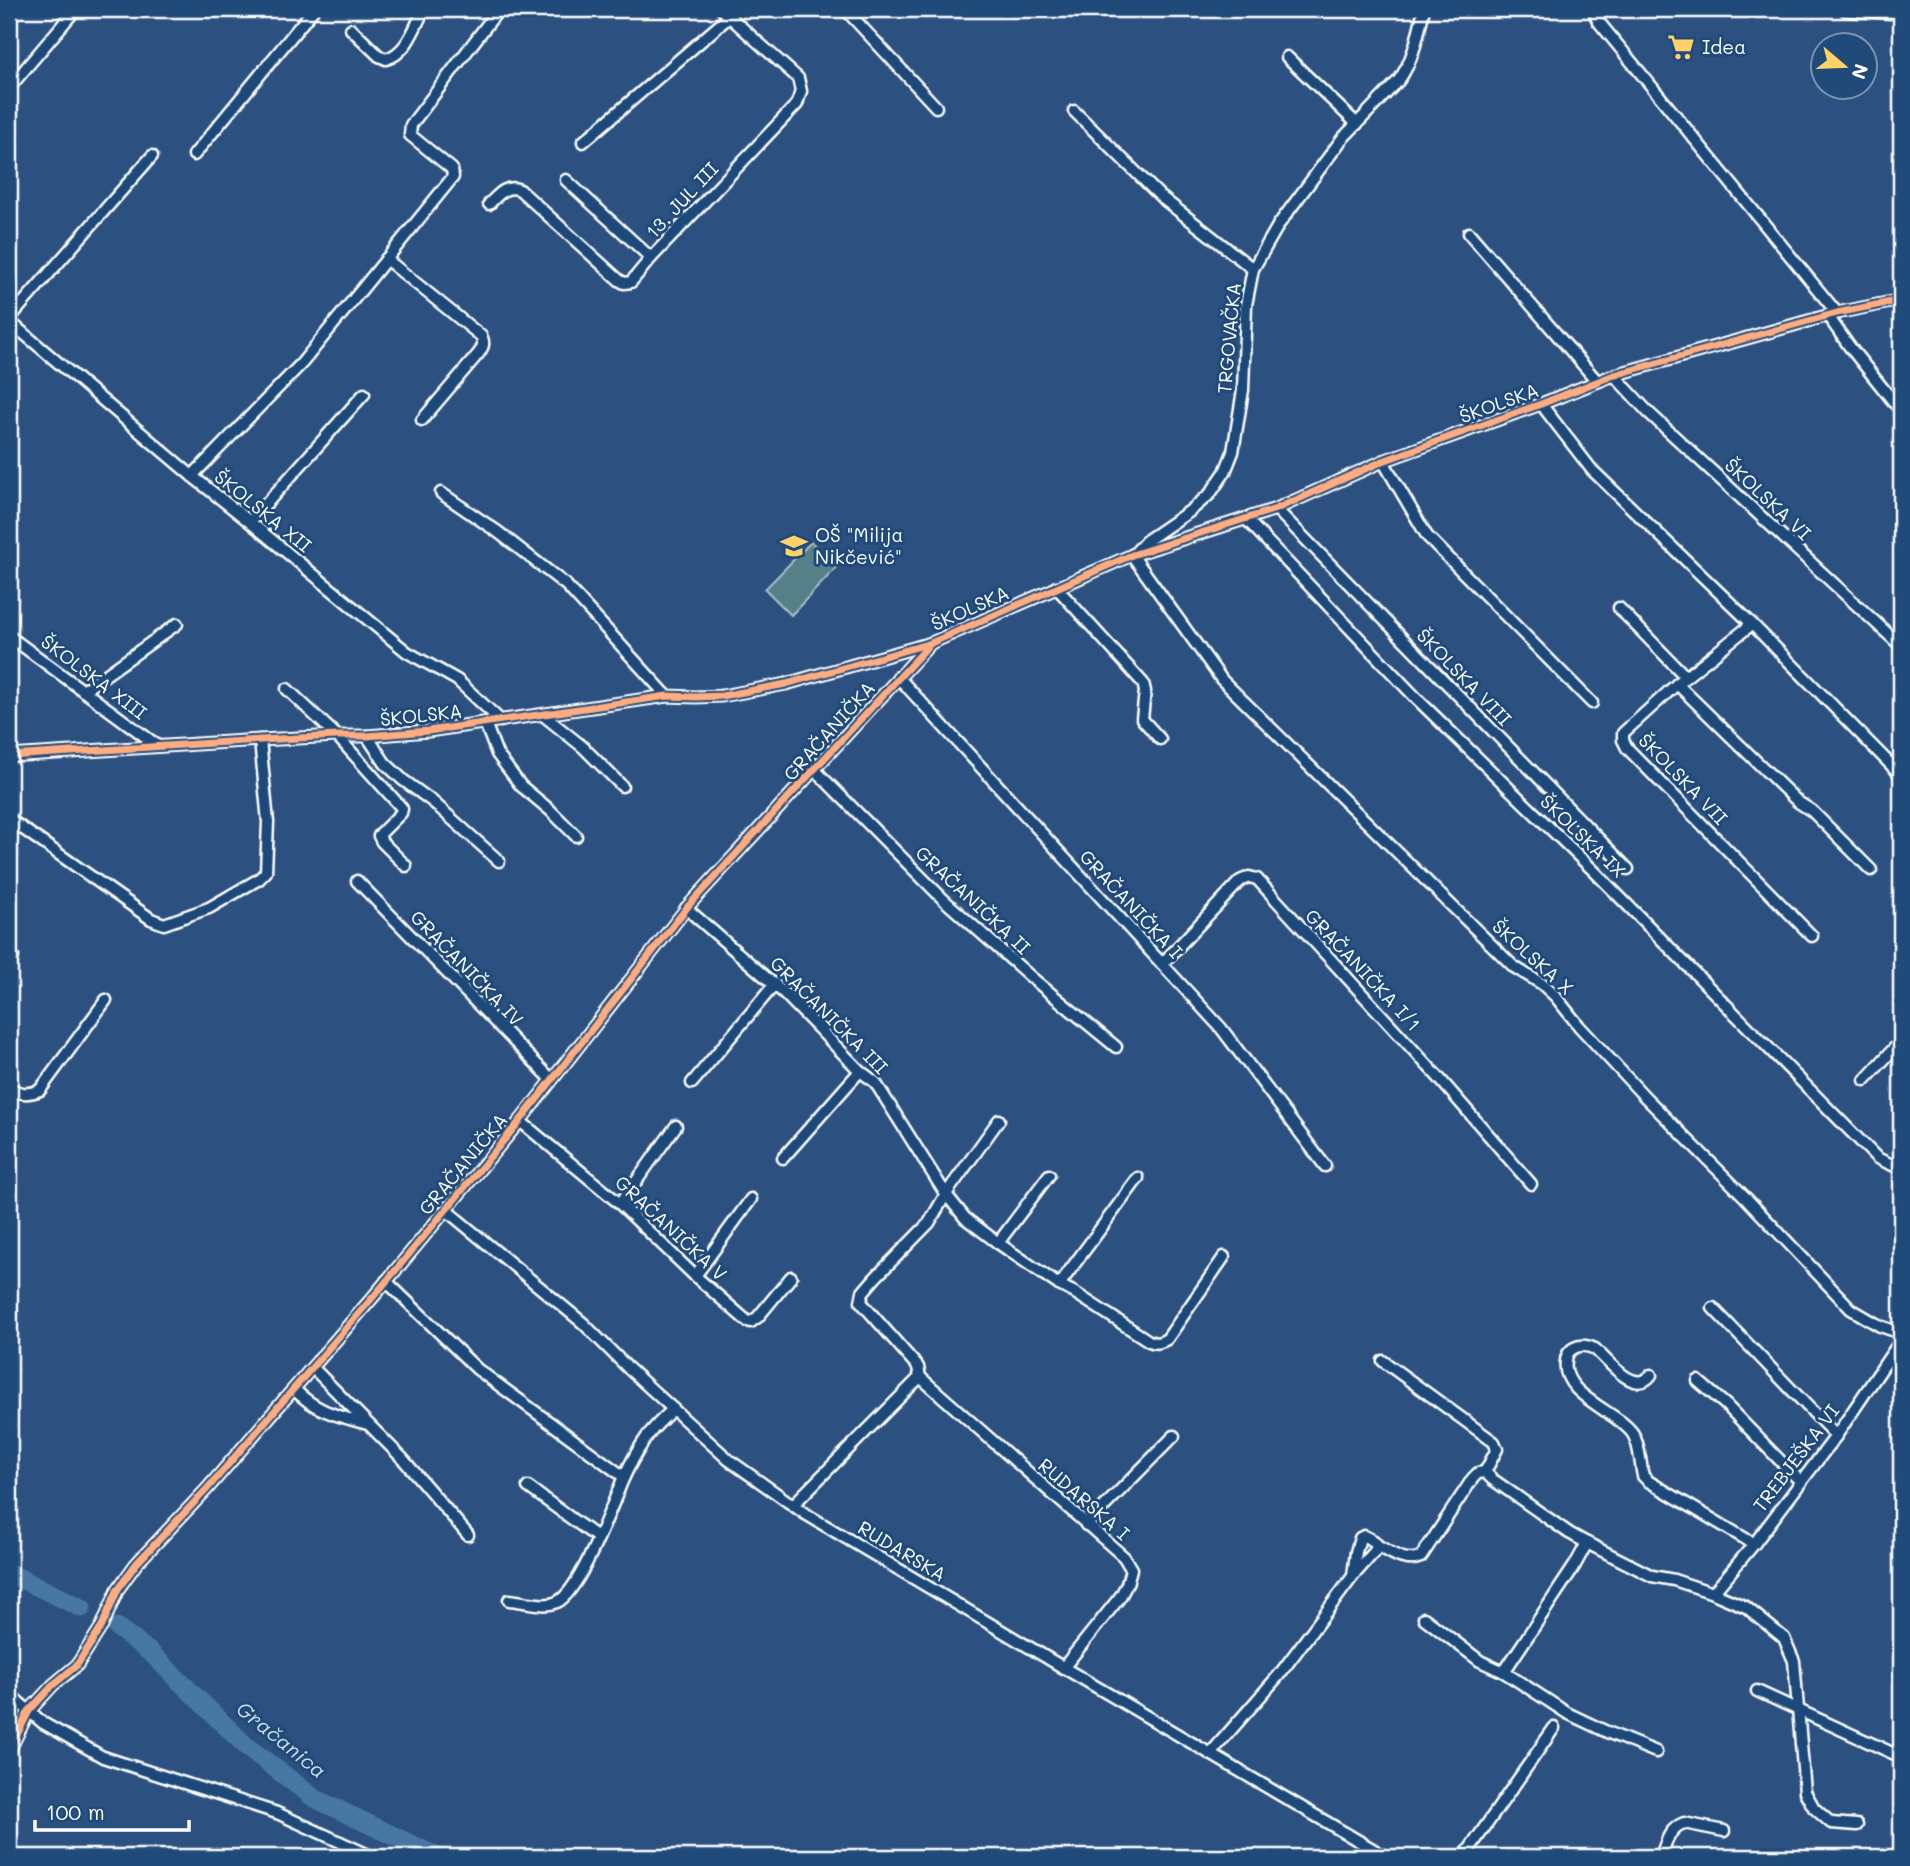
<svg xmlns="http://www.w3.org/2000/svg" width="1910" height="1866" viewBox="0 0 1910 1866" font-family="Mali,sans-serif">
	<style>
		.green { fill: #568088; stroke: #aac0c4; stroke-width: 2 }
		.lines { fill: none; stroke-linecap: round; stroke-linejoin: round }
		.river { stroke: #4777a4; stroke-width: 19 }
		.minor-casing { stroke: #fff; stroke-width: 15 }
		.tertiary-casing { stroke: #fff; stroke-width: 18 }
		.minor { stroke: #1f4a7a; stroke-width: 10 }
		.tertiary { stroke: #1f4a7a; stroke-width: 12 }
		.cycleway-casing { stroke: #1f4a7a; stroke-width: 11 }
		.cycleway { stroke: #ffac80; stroke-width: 7 }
		.labels { text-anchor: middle; stroke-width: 6; stroke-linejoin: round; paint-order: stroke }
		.poi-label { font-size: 19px; fill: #fff; stroke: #1f4a7a; text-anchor: start }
		.street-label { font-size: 19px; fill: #fff; stroke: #1f4a7a }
		.water-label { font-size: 21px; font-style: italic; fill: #d1dde8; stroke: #1f4a7a }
	</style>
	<rect width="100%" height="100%" fill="#2c5181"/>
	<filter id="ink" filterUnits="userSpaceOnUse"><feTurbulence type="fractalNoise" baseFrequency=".0143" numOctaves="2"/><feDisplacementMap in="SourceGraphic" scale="14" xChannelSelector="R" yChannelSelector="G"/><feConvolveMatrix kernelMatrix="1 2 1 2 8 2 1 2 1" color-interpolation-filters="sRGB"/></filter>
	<g filter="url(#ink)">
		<path class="green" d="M811 542 837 567 791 615 765 589Z"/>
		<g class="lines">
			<g class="river">
				<path d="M9 1573 82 1608"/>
				<path d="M117 1627 152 1654 246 1746 314 1798 438 1857"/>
			</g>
			<defs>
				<g id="minor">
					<path d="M845 9 936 107"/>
					<path d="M1593 9 1598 21 1837 313"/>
					<path d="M351 29 379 56 386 59C407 53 415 27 424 9"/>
					<path d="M1287 57 1357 124"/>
					<path d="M9 88 76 9"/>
					<path d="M1074 111 1161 197 1253 269"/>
					<path d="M583 142 729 17"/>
					<path d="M194 155 314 9"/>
					<path d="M566 180 651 258"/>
					<path d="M489 204C498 195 506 184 520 190L619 280 624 283 631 282 651 258 797 104 801 91 798 78 721 9"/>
					<path d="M1469 233 1597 381"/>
					<path d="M386 259 481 336C485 343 483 347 479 353L422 420"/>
					<path d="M1828 316 1849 346 1901 411"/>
					<path d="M9 319 152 156"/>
					<path d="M9 321 192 476 250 522 407 652 457 680 501 721"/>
					<path d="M1614 375 1648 412 1901 646"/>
					<path d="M1541 404 1592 470 1752 624 1901 775"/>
					<path d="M1383 461 1427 536 1592 703"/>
					<path d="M192 476 302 363 453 177 452 169 410 135 411 125 499 9"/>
					<path d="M441 493 498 532 566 585 667 696"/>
					<path d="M1276 509 1628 869"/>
					<path d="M1247 520 1418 700 1595 872 1877 1158 1901 1169"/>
					<path d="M250 522 364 394"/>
					<path d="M1132 555 1222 680 1514 967 1542 984 1555 996 1579 1026 1644 1096 1745 1197 1851 1309 1880 1326 1901 1333"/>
					<path d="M1133 555 1146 541 1190 511 1210 494 1225 472 1233 452 1243 390 1246 305 1253 269 1279 224 1342 139 1399 80C1414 59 1418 34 1424 9"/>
					<path d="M1056 587 1143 683 1145 691 1142 719 1160 739"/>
					<path d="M1619 608 1686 677"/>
					<path d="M1752 624 1677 684 1623 733V740L1627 748 1812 936"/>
					<path d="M9 636 158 746"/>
					<path d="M898 677 1221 1028 1325 1166"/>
					<path d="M1677 684 1798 802 1812 811 1871 870"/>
					<path d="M287 689 337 736 400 806 402 809 401 813 381 833 379 836 382 842 406 866"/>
					<path d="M83 691 177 624"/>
					<path d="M543 715 583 747 622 786"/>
					<path d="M485 723 497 754 521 786 550 810 576 836"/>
					<path d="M367 736 385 763 403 780 433 802 499 861"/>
					<path d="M9 756 260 740 337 736H367L428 731 667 696 696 697 722 696 786 684 931 643 1132 555 1276 509 1383 461 1541 404 1614 375 1837 313 1901 300"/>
					<path d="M815 770 944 900 1032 978 1116 1047"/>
					<path d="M9 819 151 919 164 924 209 908 259 879 266 872 268 822 260 740"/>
					<path d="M357 881 551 1079"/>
					<path d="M686 908 785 994 860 1071 875 1082 945 1193 965 1218 998 1243 1059 1285 1075 1293 1149 1341C1156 1344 1160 1343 1167 1339L1224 1257"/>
					<path d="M9 964 13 957"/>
					<path d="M1162 964 1240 881 1249 877 1257 879 1439 1078 1531 1184"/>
					<path d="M1865 1080 1901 1041"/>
					<path d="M692 1083 775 984"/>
					<path d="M9 1088C20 1094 28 1095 40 1090L106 1000"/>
					<path d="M520 1121 620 1204 695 1276 747 1321 751 1322 758 1317 791 1277"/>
					<path d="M783 1158 860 1071"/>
					<path d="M620 1204 676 1126"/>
					<path d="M446 1210 583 1323 628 1368 729 1460 804 1513 1059 1665 1386 1857"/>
					<path d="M998 1243 1049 1175"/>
					<path d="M695 1276 751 1199"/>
					<path d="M386 1281 477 1369 624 1477"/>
					<path d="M1059 1285 1138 1178"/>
					<path d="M1713 1308 1836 1436"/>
					<path d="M1383 1361 1494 1442 1497 1449 1485 1472 1492 1479 1569 1533 1587 1543 1652 1576 1674 1580 1713 1593 1746 1607 1784 1638 1794 1661 1805 1792 1814 1808 1831 1823 1857 1825"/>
					<path d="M313 1368 402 1458 468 1535"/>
					<path d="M1651 1375C1635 1396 1608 1361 1595 1349 1589 1346 1581 1344 1574 1348 1570 1350 1566 1355 1566 1361 1560 1395 1619 1412 1633 1434 1640 1445 1640 1463 1643 1476L1648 1481 1754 1544"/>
					<path d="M920 1377 1124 1557 1131 1569 1127 1584 1120 1597 1063 1668"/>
					<path d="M1698 1381 1726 1405 1801 1482"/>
					<path d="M294 1389C316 1412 338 1416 368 1424"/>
					<path d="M528 1487 598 1538"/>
					<path d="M793 1505 920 1377 918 1367 861 1302 863 1292 875 1278 929 1223 946 1194 999 1120"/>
					<path d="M1086 1525 1174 1436"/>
					<path d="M1377 1545C1391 1553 1406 1564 1421 1557L1473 1478 1478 1473 1485 1472"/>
					<path d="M1713 1593 1754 1544 1836 1436 1901 1340"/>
					<path d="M509 1600C523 1601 544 1608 557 1602 580 1592 612 1505 623 1479 629 1466 636 1453 644 1441 651 1429 663 1419 673 1409"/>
					<path d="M1424 1618 1480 1661 1504 1672 1567 1713 1607 1732 1656 1752"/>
					<path d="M1504 1672 1575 1565 1587 1543"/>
					<path d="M1757 1691 1901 1757"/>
					<path d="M9 1694 43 1723 103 1757 277 1813 373 1857"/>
					<path d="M9 1751 29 1711 53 1685 77 1665 102 1626 118 1589 136 1564 207 1489 380 1289 520 1121 689 905 931 643"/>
					<path d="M1210 1754 1279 1675 1353 1576 1375 1551 1377 1545 1374 1541 1364 1536 1360 1538 1356 1552 1353 1576"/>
					<path d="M1464 1857 1554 1728"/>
					<path d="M1661 1857C1666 1843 1669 1828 1684 1823L1724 1831"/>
				</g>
				<path id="tertiary" d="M1846 9 1901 12"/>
			</defs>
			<use href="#minor" class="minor-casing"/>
			<use href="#tertiary" class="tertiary-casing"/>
			<use href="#minor" class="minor"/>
			<use href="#tertiary" class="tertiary"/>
			<defs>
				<g id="cycleway">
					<path d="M9 756 260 740 337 736H367L428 731 667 696 696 697 722 696 786 684 931 643 1132 555 1276 509 1383 461 1541 404 1614 375 1837 313 1901 300"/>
					<path d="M9 1751 29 1711 53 1685 77 1665 102 1626 118 1589 136 1564 207 1489 380 1289 520 1121 689 905 931 643"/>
				</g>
			</defs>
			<use href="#cycleway" class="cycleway-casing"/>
			<use href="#cycleway" class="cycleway"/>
		</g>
	</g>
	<defs>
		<symbol id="supermarket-bare" viewBox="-9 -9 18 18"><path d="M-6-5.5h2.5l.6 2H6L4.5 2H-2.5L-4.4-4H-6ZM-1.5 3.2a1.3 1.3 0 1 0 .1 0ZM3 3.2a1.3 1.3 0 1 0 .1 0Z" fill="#ffd166" stroke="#1f4a7a" stroke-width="2.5" paint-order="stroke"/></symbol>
		<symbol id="school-bare" viewBox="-9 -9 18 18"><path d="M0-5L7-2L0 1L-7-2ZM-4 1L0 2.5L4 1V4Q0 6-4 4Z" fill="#ffd166" stroke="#1f4a7a" stroke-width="2.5" paint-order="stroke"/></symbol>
	</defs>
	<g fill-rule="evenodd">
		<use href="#supermarket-bare" x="1662" y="28" width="38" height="38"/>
		<use href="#school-bare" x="775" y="527" width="38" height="38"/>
	</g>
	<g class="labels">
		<g class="poi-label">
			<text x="1702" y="54">Idea</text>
			<text x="815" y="542">OŠ "Milija<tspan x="815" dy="22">Nikčević"</tspan></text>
		</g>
		<g class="street-label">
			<text transform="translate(682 200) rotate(-47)" y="7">13. JUL III</text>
			<text transform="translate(1229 338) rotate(-85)" y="7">TRGOVAČKA</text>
			<text transform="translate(1499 403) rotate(-20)" y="7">ŠKOLSKA</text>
			<text transform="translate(1768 499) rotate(43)" y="7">ŠKOLSKA VI</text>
			<text transform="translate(263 511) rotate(39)" y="7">ŠKOLSKA XII</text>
			<text transform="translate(970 608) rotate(-24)" y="7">ŠKOLSKA</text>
			<text transform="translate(94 677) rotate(37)" y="7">ŠKOLSKA XIII</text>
			<text transform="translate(1464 677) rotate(46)" y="7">ŠKOLSKA VIII</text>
			<text transform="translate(421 715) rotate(-6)" y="7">ŠKOLSKA</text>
			<text transform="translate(829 731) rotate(-48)" y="7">GRAČANIČKA</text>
			<text transform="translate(1683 779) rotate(46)" y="7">ŠKOLSKA VII</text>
			<text transform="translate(1583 836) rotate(44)" y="7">ŠKOLSKA IX</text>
			<text transform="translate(973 900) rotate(43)" y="7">GRAČANIČKA II</text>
			<text transform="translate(1131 904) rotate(47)" y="7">GRAČANIČKA I</text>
			<text transform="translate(1533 957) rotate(42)" y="7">ŠKOLSKA X</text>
			<text transform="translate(467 968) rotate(46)" y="7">GRAČANIČKA IV</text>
			<text transform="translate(1363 970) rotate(47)" y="7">GRAČANIČKA I/1</text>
			<text transform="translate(829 1015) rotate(45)" y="7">GRAČANIČKA III</text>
			<text transform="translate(463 1164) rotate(-50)" y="7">GRAČANIČKA</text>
			<text transform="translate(671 1228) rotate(43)" y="7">GRAČANIČKA V</text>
			<text transform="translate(1796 1458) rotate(-53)" y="7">TREBJEŠKA VI</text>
			<text transform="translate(1084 1499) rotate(41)" y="7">RUDARSKA I</text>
			<text transform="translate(902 1551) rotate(31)" y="7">RUDARSKA</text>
		</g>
		<g class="water-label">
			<text transform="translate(281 1740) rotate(39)" y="7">Gračanica</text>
		</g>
	</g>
	<rect width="1910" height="1866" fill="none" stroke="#1f4a7a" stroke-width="35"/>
	<rect x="18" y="18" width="1875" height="1831" fill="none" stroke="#fff" stroke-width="2.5" filter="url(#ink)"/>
	<g transform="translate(1844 66) rotate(109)"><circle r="33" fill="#1f4a7a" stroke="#7992af" stroke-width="2"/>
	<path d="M0-5L12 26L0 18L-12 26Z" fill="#ffd166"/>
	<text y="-10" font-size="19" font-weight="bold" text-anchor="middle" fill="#ffffff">N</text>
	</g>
	<path d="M35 1820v10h154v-10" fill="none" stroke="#ffffff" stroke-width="3.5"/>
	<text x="46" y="1820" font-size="21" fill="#ffffff" stroke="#1f4a7a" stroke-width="5" paint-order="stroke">100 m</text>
</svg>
